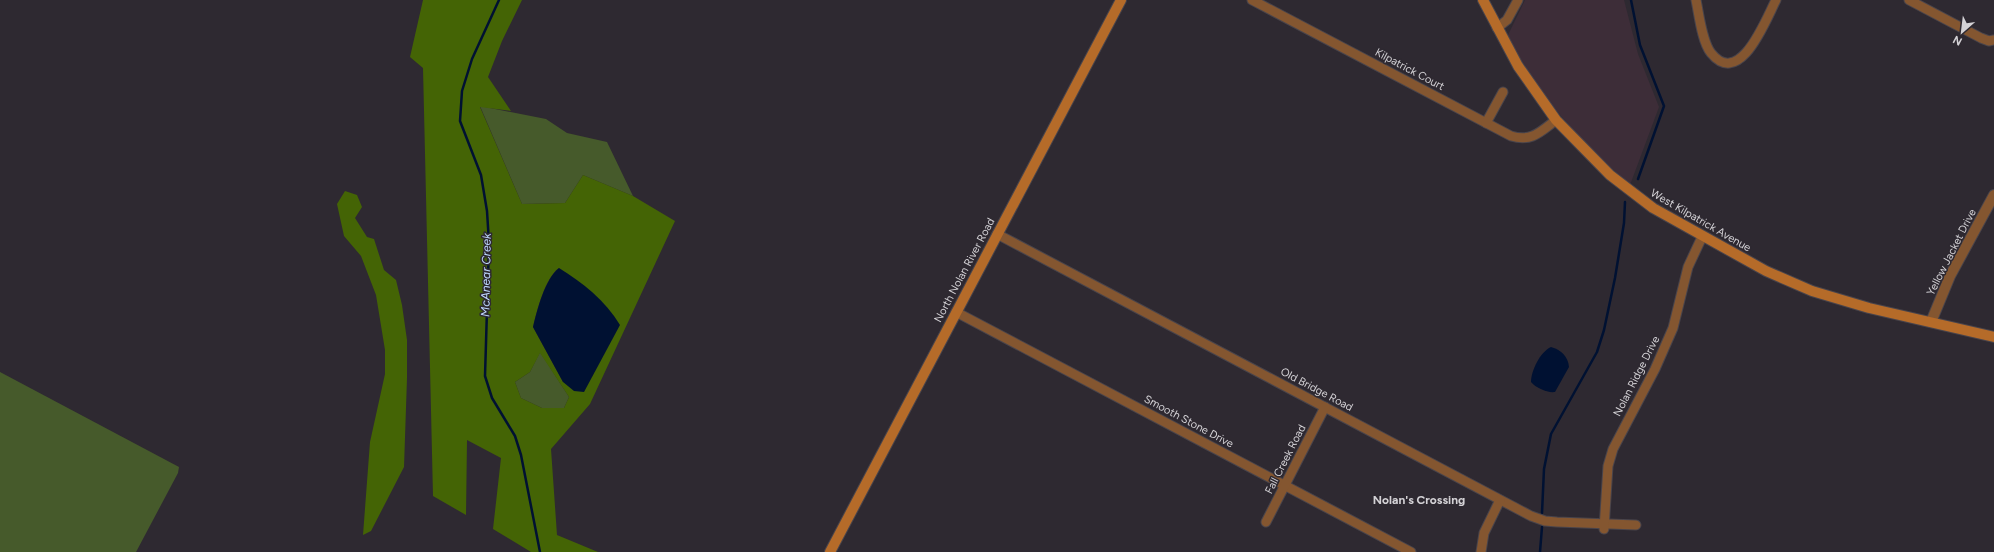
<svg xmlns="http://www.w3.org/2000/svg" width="1994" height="552" viewBox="0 0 1994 552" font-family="Figtree,sans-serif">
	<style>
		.commercial { fill: #3d2d38 }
		.green { fill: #465a2b }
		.forest { fill: #446405; fill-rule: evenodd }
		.water { fill: #001132 }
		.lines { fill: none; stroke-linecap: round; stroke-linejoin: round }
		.stream { stroke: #001132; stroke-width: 2.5 }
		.minor-casing { stroke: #49444b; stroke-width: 11 }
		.tertiary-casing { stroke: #49444b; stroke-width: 12 }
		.secondary-casing { stroke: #49444b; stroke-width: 12 }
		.minor { stroke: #845630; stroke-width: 9 }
		.tertiary { stroke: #845630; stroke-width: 10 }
		.secondary { stroke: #b56b29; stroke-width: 10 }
		.labels { text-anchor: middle; stroke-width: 3; stroke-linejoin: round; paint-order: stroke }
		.street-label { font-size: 11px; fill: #d4d2d6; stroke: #2e2931 }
		.water-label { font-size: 12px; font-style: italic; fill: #bdd7fd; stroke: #2e2931 }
		.neighbourhood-label { font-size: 12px; font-weight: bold; fill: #d4d2d6; stroke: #2e2931 }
	</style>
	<rect width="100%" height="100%" fill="#2e2931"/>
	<path class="commercial" d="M1525 0H1624L1638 54 1659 107 1630 185 1591 150 1561 116 1544 95 1514 49 1508 35Z"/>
	<g class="green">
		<path d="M480 106 546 119 567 133 607 142 633 196 583 175 565 203 522 204Z"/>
		<path d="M540 352 569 397 564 408H542L521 398 515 382 530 372Z"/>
		<path d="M0 372 179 467 178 473 136 552H0Z"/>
	</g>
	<g class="forest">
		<path d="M423 0H522L502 41 488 77 511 111 480 107 522 204 565 203 583 175 633 196 675 221 590 404 551 449 557 535 598 552H531L493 529 501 458 467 440 466 515 433 496 423 68 410 57ZM559 268 563 382 533 327C537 310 545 278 559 268ZM540 353 569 397 564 408H542L521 398 515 382 530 372Z"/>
		<path d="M345 191 357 195 362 207 355 218 367 237 374 239 384 270 396 280 402 305 407 340V378L404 467 371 531 363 535 370 442 385 374V350L376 295 361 256 344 236 337 204Z"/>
	</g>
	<g class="water">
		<path d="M559 268C583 283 605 300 620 325L584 392 574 391 563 382 533 327C537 310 545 279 559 268Z"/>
		<path d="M1551 347C1561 350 1568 356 1569 367L1555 392C1547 393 1536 388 1531 382 1531 371 1540 352 1551 347Z"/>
	</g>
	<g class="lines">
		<g class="stream">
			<path d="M499 0 472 59 462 91 460 121 481 175 487 211 489 243 485 376 492 398 515 436 521 455 540 552"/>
			<path d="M1631 0 1640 45 1664 106 1638 179"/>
			<path d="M1542 513 1544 469 1551 434 1597 352 1604 330 1615 278 1624 223 1625 202"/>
			<path d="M1540 552 1542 527"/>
		</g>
		<defs>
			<g id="minor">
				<path d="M1252 0 1511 136C1532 142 1540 132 1556 120"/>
				<path d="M1696 0C1699 14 1702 42 1711 53 1740 89 1766 19 1776 0"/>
				<path d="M1909 0 1981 38 1989 41 1994 40"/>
				<path d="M1497 28 1507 20 1518 0"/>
				<path d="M1486 123 1503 92"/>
				<path d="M997 234 1531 516 1545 521 1557 522 1636 525"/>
				<path d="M956 312 1411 552"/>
				<path d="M1266 522 1325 407"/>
				<path d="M1604 529 1608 466 1613 449 1655 369 1673 328 1688 267 1702 237"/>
				<path d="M1481 552 1484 533 1500 500"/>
			</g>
			<path id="tertiary" d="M1931 322 1950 276 1994 195"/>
			<g id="secondary">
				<path d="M1483 0 1518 66 1556 120 1610 175 1653 208 1766 271 1812 291 1869 308 1994 337"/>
				<path d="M830 552 1121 0"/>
			</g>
		</defs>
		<use href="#minor" class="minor-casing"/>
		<use href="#tertiary" class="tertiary-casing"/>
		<use href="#secondary" class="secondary-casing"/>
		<use href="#minor" class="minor"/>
		<use href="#tertiary" class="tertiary"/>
		<use href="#secondary" class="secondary"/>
	</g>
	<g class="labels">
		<g class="street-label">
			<text transform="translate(1410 69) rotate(28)" y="4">Kilpatrick Court</text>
			<text transform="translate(1701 220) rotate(30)" y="4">West Kilpatrick Avenue</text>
			<text transform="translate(1951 252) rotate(-63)" y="4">Yellow Jacket Drive</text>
			<text transform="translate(964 270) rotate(-62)" y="4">North Nolan River Road</text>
			<text transform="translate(1636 376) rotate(-63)" y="4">Nolan Ridge Drive</text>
			<text transform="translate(1317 389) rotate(28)" y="4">Old Bridge Road</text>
			<text transform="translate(1189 421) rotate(28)" y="4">Smooth Stone Drive</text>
			<text transform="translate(1285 459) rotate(-63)" y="4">Fall Creek Road</text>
		</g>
		<g class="water-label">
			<text transform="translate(486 275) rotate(-89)" y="4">McAnear Creek</text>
		</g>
		<g class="neighbourhood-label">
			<text x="1419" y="504">Nolan's Crossing</text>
		</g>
	</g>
	<g transform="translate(1962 32) rotate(208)" stroke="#2e2931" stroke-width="3" paint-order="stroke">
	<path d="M0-3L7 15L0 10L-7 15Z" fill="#d4d2d6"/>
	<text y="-6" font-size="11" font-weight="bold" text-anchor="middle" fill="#d4d2d6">N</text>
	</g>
</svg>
